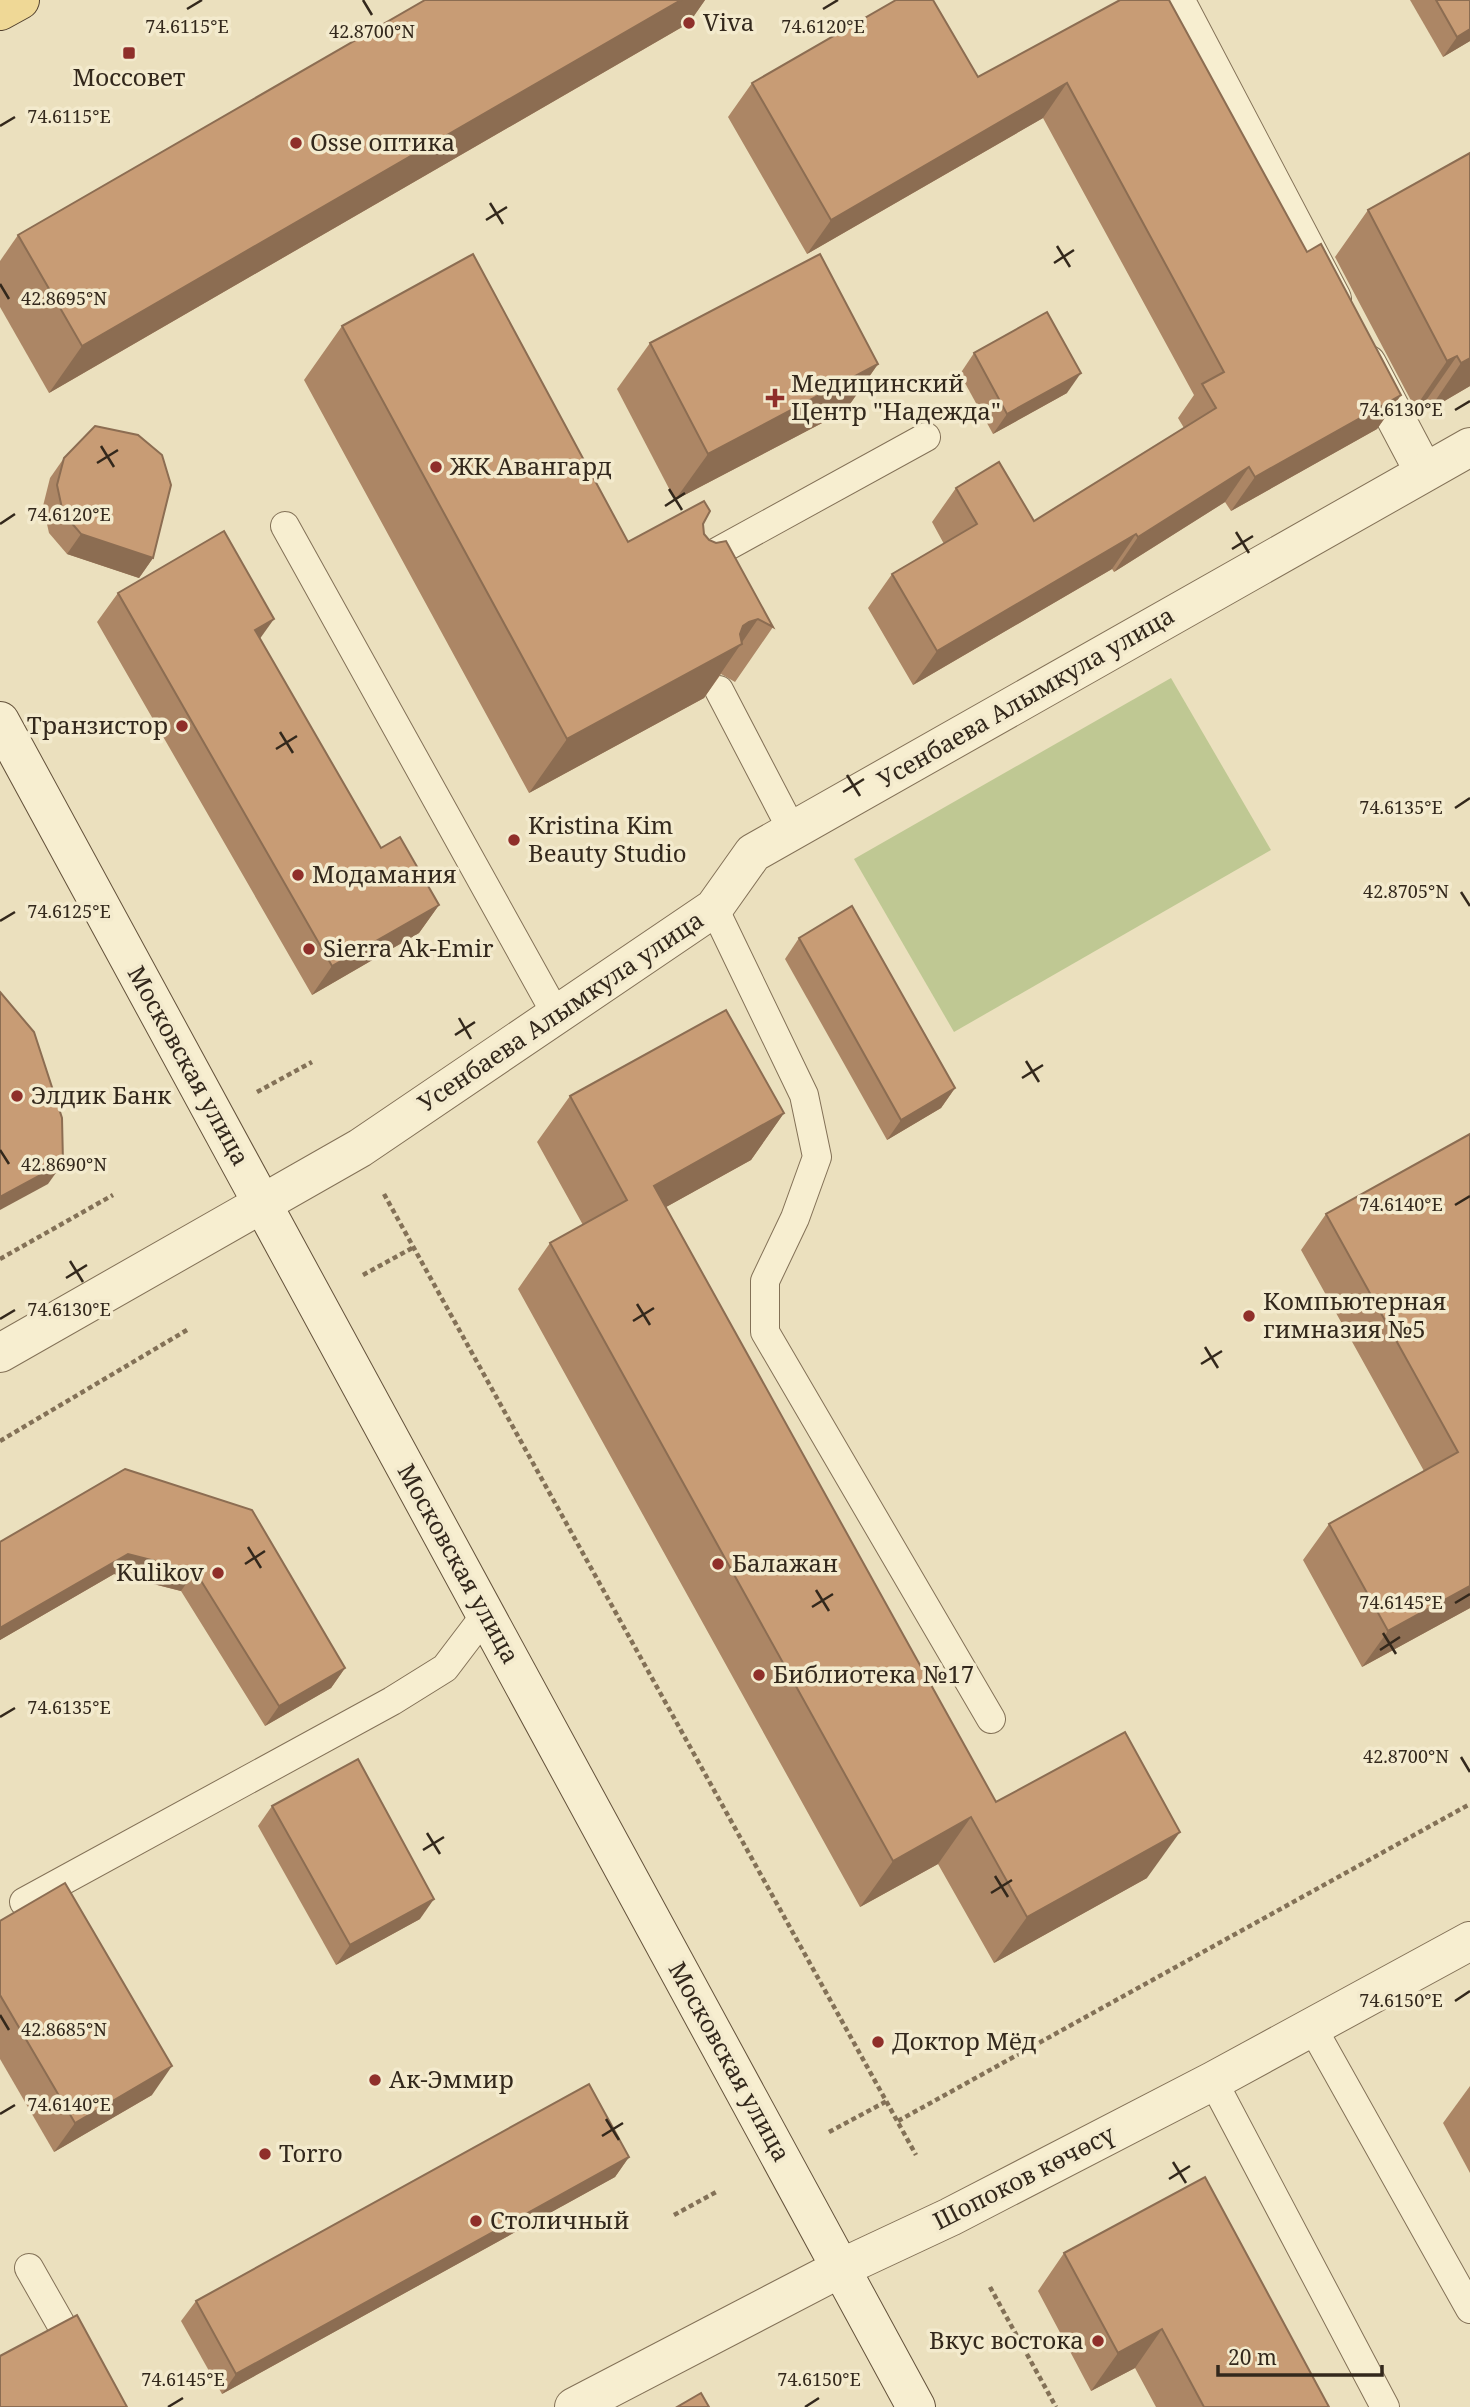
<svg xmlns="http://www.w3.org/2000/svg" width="1470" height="2407" viewBox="0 0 1470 2407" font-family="'Noto Serif',serif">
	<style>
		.pitch { fill: #bfc893 }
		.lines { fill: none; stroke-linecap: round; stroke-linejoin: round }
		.service-casing { stroke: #837157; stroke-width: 30 }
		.minor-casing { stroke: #837157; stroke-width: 40 }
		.tertiary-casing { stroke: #837157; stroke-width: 40 }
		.secondary-casing { stroke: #64523b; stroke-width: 40 }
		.primary-casing { stroke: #503f2c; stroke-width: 40 }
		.path { stroke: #837157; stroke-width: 4.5; stroke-dasharray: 5 3.5; stroke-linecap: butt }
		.service { stroke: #f7eed0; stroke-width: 28 }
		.minor { stroke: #f7eed0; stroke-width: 38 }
		.tertiary { stroke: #f7eed0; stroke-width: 38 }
		.secondary { stroke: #f7eed0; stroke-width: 38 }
		.primary { stroke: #efd896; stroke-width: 38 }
		.wall { fill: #ac8665 }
		.shaded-wall { fill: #8c6d52 }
		.building { fill: #c89c75; stroke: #8c6d52; stroke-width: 2 }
		.ticks { fill: none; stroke: #33281c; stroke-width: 2.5 }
		.poi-dot { fill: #8f2f2a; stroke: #f3eacd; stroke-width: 2.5 }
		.labels { text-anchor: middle; stroke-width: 7; stroke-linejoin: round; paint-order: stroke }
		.poi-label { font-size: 24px; fill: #33281c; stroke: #f3eacd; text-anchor: start }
		.street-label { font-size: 24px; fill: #33281c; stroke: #f3eacd }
		.ticks-label { font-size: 18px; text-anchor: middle; fill: #33281c; stroke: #f3eacd; stroke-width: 7; stroke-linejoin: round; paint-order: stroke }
	</style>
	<rect width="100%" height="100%" fill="#ebe0be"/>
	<path class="pitch" d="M1171 678 1271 850 954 1032 854 859Z"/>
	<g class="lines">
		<defs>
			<g id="service">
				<path d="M285 526 556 1014"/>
				<path d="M695 564 926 437"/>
				<path d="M719 690 792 830"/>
				<path d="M714 908 804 1095 817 1157 795 1218 765 1281V1332L991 1719"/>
				<path d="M24 1902 392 1701 445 1668 486 1614"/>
				<path d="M1312 2027 1470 2309"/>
				<path d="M1213 2081 1385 2407"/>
				<path d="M29 2268 108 2407"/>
			</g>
			<g id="minor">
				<path d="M1175 0 1332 299"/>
				<path d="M1367 364 1424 472"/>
				<path d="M0 1353 360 1148 714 908 753 853 1470 447"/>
			</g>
			<path id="tertiary" d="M574 2407 841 2268 950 2217 1213 2081 1470 1941"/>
			<path id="secondary" d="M0 721 916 2407"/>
			<path id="primary" d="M0 11 20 0"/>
		</defs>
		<use href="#service" class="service-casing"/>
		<use href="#minor" class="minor-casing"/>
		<use href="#tertiary" class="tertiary-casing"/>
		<use href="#secondary" class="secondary-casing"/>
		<use href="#primary" class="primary-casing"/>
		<g class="path">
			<path d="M257 1092 312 1062"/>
			<path d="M384 1194 916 2155"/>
			<path d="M0 1259 113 1195"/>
			<path d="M363 1275 414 1247"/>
			<path d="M0 1441 187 1330"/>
			<path d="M898 2121 1470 1804"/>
			<path d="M829 2132 887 2101"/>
			<path d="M674 2215 718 2191"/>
			<path d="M990 2287 1056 2407"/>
		</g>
		<use href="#service" class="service"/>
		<use href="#minor" class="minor"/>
		<use href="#tertiary" class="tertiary"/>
		<use href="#secondary" class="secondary"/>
		<use href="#primary" class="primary"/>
	</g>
	<g class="wall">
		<path d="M425 0H705L689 23 49 393 0 307V261L18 235Z"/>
		<path d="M1120 0 1307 252 1401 395 1377 429 1231 511 1225 502 1114 572 1112 569 913 685 868 608 892 574 944 544 932 522 956 488 1034 521 1184 428 1178 418 1194 395 1043 118 807 254 728 117 752 83 978 77Z"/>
		<path d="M1410 0H1470V41L1443 57Z"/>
		<path d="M1470 153V386L1429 410 1425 402 1415 408 1335 257 1368 210Z"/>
		<path d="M342 326 628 542 703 524 704 534 773 627 735 682 721 674 704 698 529 793 304 380Z"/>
		<path d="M650 343 878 364 845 411 675 500 617 389Z"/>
		<path d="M974 353 1067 393 993 434 960 374Z"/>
		<path d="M64 458 153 558 139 578 67 554 49 533 43 506 50 478Z"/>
		<path d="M118 593 260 639 381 848 439 905 419 933 312 995 97 622Z"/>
		<path d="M799 938 955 1088 941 1108 887 1140 785 959Z"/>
		<path d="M570 1096 784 1113 751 1160 666 1207 996 1802 1147 1878 994 1963 938 1864 860 1907 518 1289 550 1243 583 1225 537 1142Z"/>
		<path d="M1470 1134V1608L1362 1667 1303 1560 1329 1524 1424 1471 1301 1250 1326 1214Z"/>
		<path d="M125 1469 345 1668 331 1688 265 1726 181 1591 114 1574 0 1640V1542Z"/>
		<path d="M272 1806 420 1919 336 1965 258 1826Z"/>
		<path d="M0 1921 152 2095 54 2152 0 2059Z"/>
		<path d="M1470 2086V2173L1443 2123Z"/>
		<path d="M629 2157 615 2177 222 2394 181 2321 196 2301Z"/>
		<path d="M1064 2253 1329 2407H1156L1135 2368 1091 2391 1038 2291Z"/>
	</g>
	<g class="shaded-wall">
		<path d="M681 0H705L689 23 49 393 82 346Z"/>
		<path d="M1470 29V41L1443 57 1457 37Z"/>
		<path d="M1067 83 1043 118 807 254 831 220Z"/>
		<path d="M1457 356 1425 402 1415 408 1447 361Z"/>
		<path d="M1470 358V386L1429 410 1461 363Z"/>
		<path d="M878 364 845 411 675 500 708 454Z"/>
		<path d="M1081 373 1067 393 993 434 1007 414Z"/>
		<path d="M1401 395 1377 429 1231 511 1255 477Z"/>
		<path d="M1249 467 1225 502 1114 572 1138 537Z"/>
		<path d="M81 534 153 558 139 578 67 554Z"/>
		<path d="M1136 534 1112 569 913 685 937 651Z"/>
		<path d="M274 619 254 647 255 630Z"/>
		<path d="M758 619 704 698 529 793 567 739 743 626 749 622Z"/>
		<path d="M439 905 419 933 312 995 332 966Z"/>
		<path d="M955 1088 941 1108 887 1140 901 1120Z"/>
		<path d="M784 1113 751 1160 621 1232 654 1186Z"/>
		<path d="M63 1163 48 1184 0 1210V1197Z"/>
		<path d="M128 1554 195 1571 181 1591 114 1574 0 1640V1628Z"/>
		<path d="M1470 1586V1608L1362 1667 1388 1631Z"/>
		<path d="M345 1668 331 1688 265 1726 279 1706Z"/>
		<path d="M971 1817 938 1864 860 1907 893 1861Z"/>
		<path d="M1180 1832 1147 1878 994 1963 1027 1917Z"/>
		<path d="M434 1899 420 1919 336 1965 350 1945Z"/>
		<path d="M172 2066 152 2095 54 2152 75 2123Z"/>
		<path d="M629 2157 615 2177 222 2394 236 2374Z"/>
		<path d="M1162 2329 1135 2368 1091 2391 1118 2353Z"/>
	</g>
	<g class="building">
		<path d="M425 0H681L82 346 18 235Z"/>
		<path d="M896 0H933L978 77 1120 0H1169L1307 252 1321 244 1401 395 1255 477 1249 467 1138 537 1136 534 937 651 892 574 977 524 956 488 999 462 1034 521 1216 408 1202 384 1224 372 1067 83 831 220 752 83Z"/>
		<path d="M1436 0H1470V29L1457 37Z"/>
		<path d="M1470 153V358L1461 363 1457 356 1447 361 1368 210Z"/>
		<path d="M473 254 628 542 704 501 710 511 703 524 704 534 709 540 716 543 726 541 773 627 758 619 749 622 743 626 740 634 742 644 567 739 342 326Z"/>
		<path d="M820 254 878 364 708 454 650 343Z"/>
		<path d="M1047 312 1081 373 1007 414 974 353Z"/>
		<path d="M95 426 138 435 162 455 171 485 153 558 81 534 63 513 57 485 64 458Z"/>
		<path d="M224 531 274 619 255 630 381 848 400 837 439 905 332 966 118 593Z"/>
		<path d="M852 906 955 1088 901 1120 799 938Z"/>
		<path d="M0 992 34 1032 62 1118 63 1163 0 1197Z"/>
		<path d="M726 1010 784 1113 654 1186 996 1802 1125 1732 1180 1832 1027 1917 971 1817 893 1861 550 1243 627 1200 570 1096Z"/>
		<path d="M1470 1134V1586L1388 1631 1329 1524 1458 1452 1326 1214Z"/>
		<path d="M125 1469 252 1510 345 1668 279 1706 195 1571 128 1554 0 1628V1542Z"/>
		<path d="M358 1759 434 1899 350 1945 272 1806Z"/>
		<path d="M65 1883 172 2066 75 2123 0 1995V1921Z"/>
		<path d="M589 2084 629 2157 236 2374 196 2301Z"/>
		<path d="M1205 2177 1329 2407H1204L1162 2329 1118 2353 1064 2253Z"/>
		<path d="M77 2315 127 2407H0V2356Z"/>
		<path d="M701 2393 709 2407H677Z"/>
	</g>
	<path class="ticks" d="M363 0 372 15M187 9 202 0M823 9 838 0M0 126 15 117M490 203 503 224M486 220 507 207M1057 246 1070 267M1054 263 1074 250M0 284 9 299M1455 410 1470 401M101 446 114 467M97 463 118 450M669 489 682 510M665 506 685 493M0 524 15 514M1236 532 1249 553M1232 549 1253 536M280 732 293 753M276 749 297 736M847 775 860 796M843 792 864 779M1455 808 1470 798M1461 892 1470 906M0 921 15 912M459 1018 471 1039M455 1035 475 1022M1026 1061 1039 1082M1022 1078 1043 1065M0 1150 9 1164M1455 1205 1470 1196M70 1261 83 1282M66 1278 87 1265M637 1304 650 1325M0 1319 15 1310M633 1321 654 1308M1205 1347 1218 1368M1201 1364 1222 1351M248 1547 261 1568M245 1564 265 1551M816 1590 829 1611M1455 1603 1470 1594M812 1607 833 1594M1383 1633 1396 1654M1380 1650 1400 1637M0 1717 15 1708M1461 1757 1470 1772M427 1833 440 1854M423 1850 444 1837M995 1876 1008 1897M991 1893 1012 1880M1455 2001 1470 1991M0 2015 9 2030M0 2114 15 2105M606 2119 619 2140M602 2136 623 2123M1173 2162 1186 2183M1169 2179 1190 2166M168 2407 183 2398M805 2407 819 2398"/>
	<g class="poi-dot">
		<circle cx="689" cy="23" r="7"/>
		<rect x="122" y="46" width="14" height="14" rx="3.5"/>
		<circle cx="296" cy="143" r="7"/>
		<path d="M771.5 387.5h7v7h7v7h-7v7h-7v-7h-7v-7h7z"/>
		<circle cx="436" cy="467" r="7"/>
		<circle cx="182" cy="726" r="7"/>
		<circle cx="514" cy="840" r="7"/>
		<circle cx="298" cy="875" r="7"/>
		<circle cx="309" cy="949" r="7"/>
		<circle cx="17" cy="1096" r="7"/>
		<circle cx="1249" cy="1316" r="7"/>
		<circle cx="718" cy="1564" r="7"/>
		<circle cx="218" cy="1573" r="7"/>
		<circle cx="759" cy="1675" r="7"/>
		<circle cx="878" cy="2042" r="7"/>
		<circle cx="375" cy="2080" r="7"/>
		<circle cx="265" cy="2154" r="7"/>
		<circle cx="476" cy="2221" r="7"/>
		<circle cx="1098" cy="2341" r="7"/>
	</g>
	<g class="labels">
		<g class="poi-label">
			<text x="703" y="31">Viva</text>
			<text x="129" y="86" text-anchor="middle">Моссовет</text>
			<text x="310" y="151">Osse оптика</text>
			<text x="791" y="392">Медицинский<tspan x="791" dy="28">Центр "Надежда"</tspan></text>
			<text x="450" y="475">ЖК Авангард</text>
			<text x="168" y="734" text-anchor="end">Транзистор</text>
			<text x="528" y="834">Kristina Kim<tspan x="528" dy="28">Beauty Studio</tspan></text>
			<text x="312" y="883">Модамания</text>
			<text x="323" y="957">Sierra Ak-Emir</text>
			<text x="31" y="1104">Элдик Банк</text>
			<text x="1263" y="1310">Компьютерная<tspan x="1263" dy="28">гимназия №5</tspan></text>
			<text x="732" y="1572">Балажан</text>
			<text x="204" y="1581" text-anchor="end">Kulikov</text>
			<text x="773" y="1683">Библиотека №17</text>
			<text x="892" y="2050">Доктор Мёд</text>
			<text x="389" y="2088">Ак-Эммир</text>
			<text x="279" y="2162">Torro</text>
			<text x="490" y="2229">Столичный</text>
			<text x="1084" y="2349" text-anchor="end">Вкус востока</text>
		</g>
		<g class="street-label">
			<text transform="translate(1026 698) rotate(-30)" y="8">Усенбаева Алымкула улица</text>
			<text transform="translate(561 1012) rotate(-34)" y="8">Усенбаева Алымкула улица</text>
			<text transform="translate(188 1066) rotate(61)" y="8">Московская улица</text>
			<text transform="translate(458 1564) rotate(61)" y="8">Московская улица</text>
			<text transform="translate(729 2062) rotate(61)" y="8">Московская улица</text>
			<text transform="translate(1024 2178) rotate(-27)" y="8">Шопоков көчөсү</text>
		</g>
	</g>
	<g class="ticks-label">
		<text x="823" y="33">74.6120°E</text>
		<text x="187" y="33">74.6115°E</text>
		<text x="372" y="38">42.8700°N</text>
		<text x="69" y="123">74.6115°E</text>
		<text x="64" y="305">42.8695°N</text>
		<text x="1401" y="416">74.6130°E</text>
		<text x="69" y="521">74.6120°E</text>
		<text x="1401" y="814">74.6135°E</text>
		<text x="1406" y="898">42.8705°N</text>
		<text x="69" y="918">74.6125°E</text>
		<text x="64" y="1171">42.8690°N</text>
		<text x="1401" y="1211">74.6140°E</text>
		<text x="69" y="1316">74.6130°E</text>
		<text x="1401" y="1609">74.6145°E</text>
		<text x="69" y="1714">74.6135°E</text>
		<text x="1406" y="1763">42.8700°N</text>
		<text x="1401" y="2007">74.6150°E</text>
		<text x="64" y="2036">42.8685°N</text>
		<text x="69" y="2111">74.6140°E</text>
		<text x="183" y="2386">74.6145°E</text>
		<text x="819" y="2386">74.6150°E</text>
	</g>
	<path d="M1218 2365v10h164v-10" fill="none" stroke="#33281c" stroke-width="3.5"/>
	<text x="1228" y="2365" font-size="21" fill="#33281c" stroke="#f3eacd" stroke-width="5" paint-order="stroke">20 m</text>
</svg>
